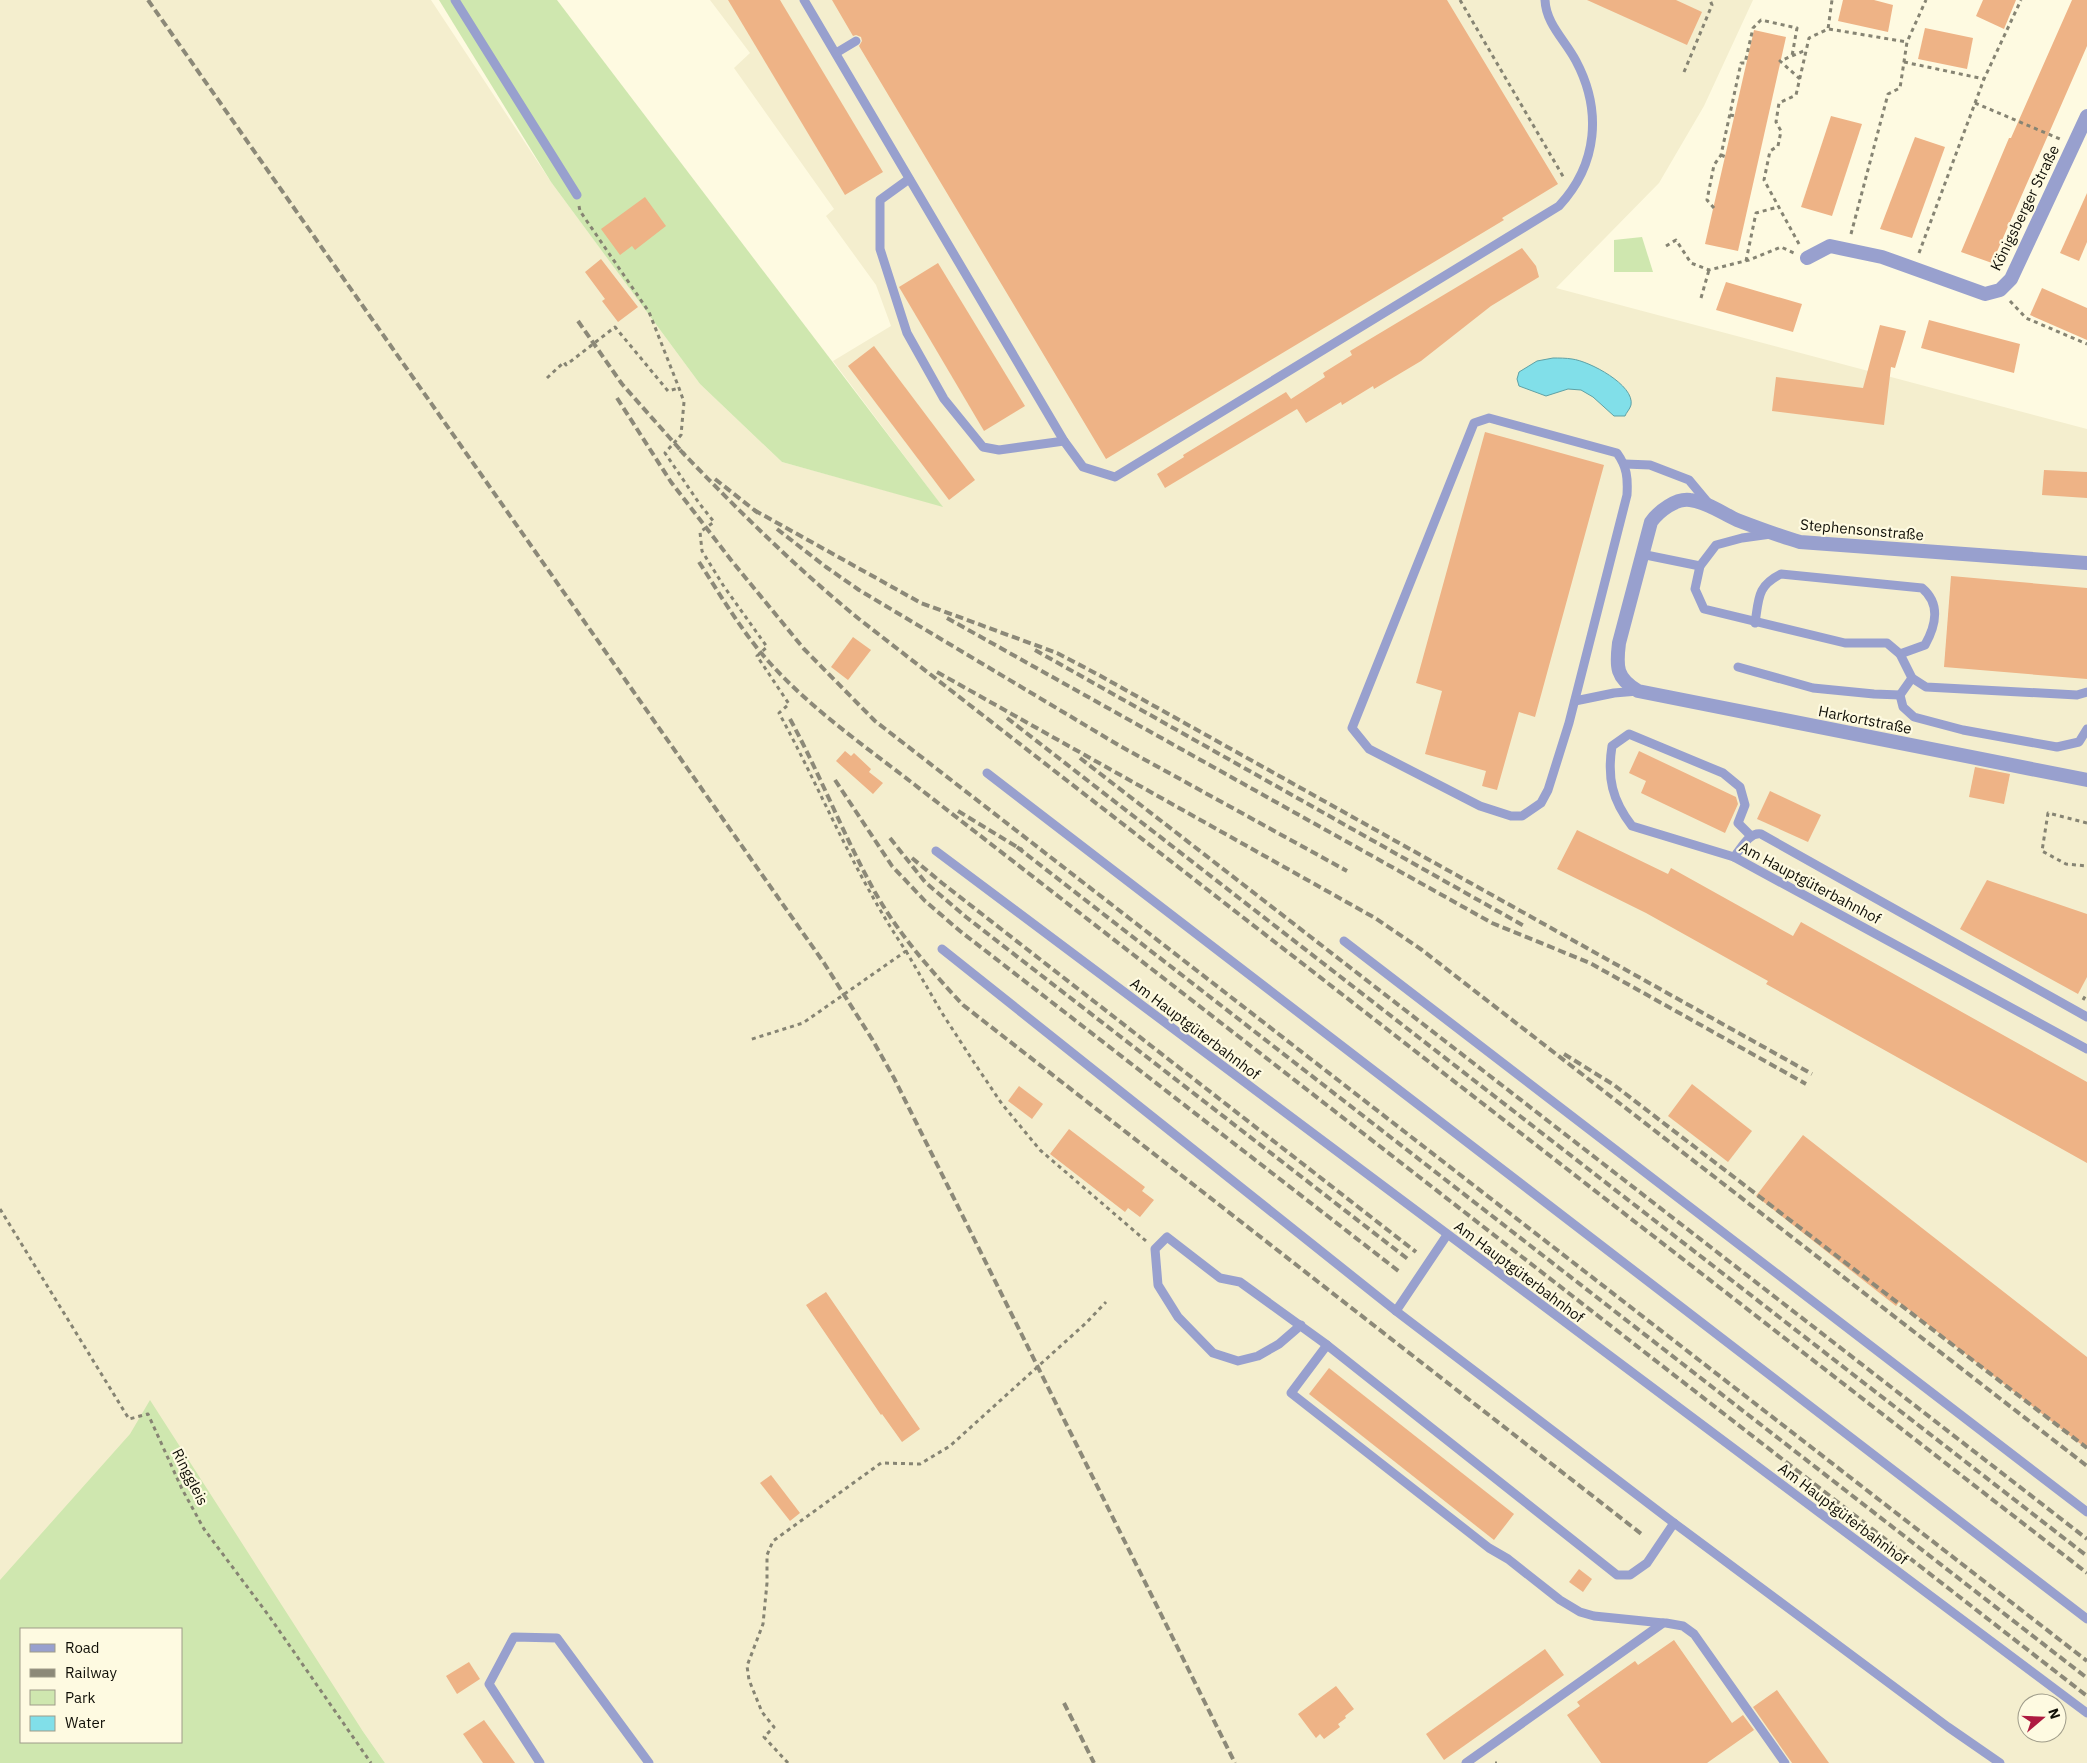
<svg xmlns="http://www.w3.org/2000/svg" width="2087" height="1763" viewBox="0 0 2087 1763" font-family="'IBM Plex Sans',sans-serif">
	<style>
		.built { fill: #f4eece; fill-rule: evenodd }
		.green { fill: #cfe7af; fill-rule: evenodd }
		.water { fill: #81dfe9; stroke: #5fa1a5 }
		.building { fill: #eeb386 }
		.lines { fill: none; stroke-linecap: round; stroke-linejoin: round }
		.path { stroke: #868473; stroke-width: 3; stroke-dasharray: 4 4; stroke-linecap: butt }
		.service { stroke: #98a0ce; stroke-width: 9 }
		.minor { stroke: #98a0ce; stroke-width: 14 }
		.rail { stroke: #8c8978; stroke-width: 4; stroke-dasharray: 8 4; stroke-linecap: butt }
		.labels { text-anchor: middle; stroke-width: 4.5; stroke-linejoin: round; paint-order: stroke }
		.street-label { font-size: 15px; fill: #100f07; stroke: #fefae1 }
	</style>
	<rect width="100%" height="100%" fill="#fefae1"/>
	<path class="built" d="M0 0H431L551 182 700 384 782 462 942 506 833 361 891 326 876 285 826 216 834 209 734 68 750 53 710 0H1753L1704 106 1659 183 1556 288 2087 429V1763H385L362 1730 181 1629 0 1600ZM2027 1703H2057V1733H2027Z"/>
	<g class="green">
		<path d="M439 0H557L943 507 782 462 700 384 551 182Z"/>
		<path d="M1642 237 1653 272H1614V240Z"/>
		<path d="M150 1400 362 1730 385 1763H0V1580L130 1434ZM181 1629V1742H21V1629Z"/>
	</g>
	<path class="water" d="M1553 358C1559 358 1566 358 1572 359 1589 361 1635 385 1631 405 1630 409 1626 413 1625 416H1614L1593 397 1581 390 1568 389 1546 396 1519 386 1517 379 1519 372 1537 361Z"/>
	<g class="building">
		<path d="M728 0H780L883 172 845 195Z"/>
		<path d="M832 0H1447L1558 184 1502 218 1504 220 1106 459 859 46 862 41 861 37 856 35 853 36Z"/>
		<path d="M1587 0H1676L1702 12 1687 45Z"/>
		<path d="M1843 0H1874L1893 5 1888 32 1838 21Z"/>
		<path d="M1983 0H2016L2004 29 1976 16Z"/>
		<path d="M2072 0H2087V46L2042 149 1992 263 1961 252 2009 138H2011Z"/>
		<path d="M1925 28 1973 38 1967 69 1918 59Z"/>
		<path d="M1754 30 1786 37 1738 251 1705 244Z"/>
		<path d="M1831 116 1862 124 1832 216 1801 207Z"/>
		<path d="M1915 137 1945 147 1912 238 1880 229Z"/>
		<path d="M2087 193V242L2079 261 2060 253Z"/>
		<path d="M645 197 666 226 635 250 632 246 620 255 601 229Z"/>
		<path d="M1522 248 1536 266 1539 277 1491 306 1421 361 1374 389 1373 386 1342 405 1341 402 1306 423 1297 409 1165 488 1157 474 1184 457 1183 455 1286 392 1291 399 1325 377 1323 373 1352 355 1350 351Z"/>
		<path d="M601 259 638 307 618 322 602 301 605 299 585 272Z"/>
		<path d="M938 263 1025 406 984 431 899 287Z"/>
		<path d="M1726 282 1802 304 1793 332 1716 310Z"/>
		<path d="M2042 288 2087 308V340L2030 315Z"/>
		<path d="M1929 320 2020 344 2014 373 1921 348Z"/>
		<path d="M1880 325 1906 331 1895 368 1891 367 1884 425 1772 411 1776 377 1863 388Z"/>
		<path d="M874 346 975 480 949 500 848 366Z"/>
		<path d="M1485 432 1604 465 1535 717 1519 712 1497 790 1482 786 1486 771 1425 754 1442 691 1416 683Z"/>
		<path d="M2044 470 2087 472V498L2042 495Z"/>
		<path d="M1951 576 2087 588V679L1944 667Z"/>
		<path d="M853 637 871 650 848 680 831 667Z"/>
		<path d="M845 751 851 756 854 753 871 769 869 772 883 783 873 794 836 761Z"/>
		<path d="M1639 751 1736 797 1738 804 1725 833 1641 793 1646 781 1629 773Z"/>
		<path d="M1975 767 2010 774 2004 804 1969 797Z"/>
		<path d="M1770 791 1821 815 1808 842 1757 819Z"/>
		<path d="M1577 830 1668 874 1671 868 1793 936 1801 922 2087 1082V1163L1766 984 1768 981 1646 913 1557 869Z"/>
		<path d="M1987 880 2087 914V977L2078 994 1960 929Z"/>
		<path d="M1692 1084 1752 1131 1728 1162 1668 1116Z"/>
		<path d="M1019 1086 1043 1104 1032 1119 1008 1101Z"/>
		<path d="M1069 1129 1145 1187 1142 1191 1154 1200 1140 1217 1128 1208 1125 1212 1050 1154Z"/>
		<path d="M1803 1135 2087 1357V1449L1899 1302 1896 1306 1756 1196Z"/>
		<path d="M826 1292 920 1429 902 1442 882 1414 881 1415 806 1305Z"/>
		<path d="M1329 1368 1514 1514 1494 1540 1309 1394Z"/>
		<path d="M771 1475 800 1513 790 1521 760 1483Z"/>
		<path d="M1579 1569 1592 1579 1583 1592 1569 1582Z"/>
		<path d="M1674 1640 1732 1723 1743 1715 1754 1730 1707 1763H1601L1567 1715 1580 1706 1577 1702 1635 1661 1638 1665Z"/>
		<path d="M1545 1649 1564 1675 1444 1760 1426 1734Z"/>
		<path d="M469 1662 480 1679 457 1694 446 1676Z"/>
		<path d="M1336 1686 1354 1709 1345 1716 1346 1718 1338 1724 1340 1727 1324 1739 1320 1734 1316 1738 1298 1714Z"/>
		<path d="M1777 1690 1829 1763H1792L1753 1707Z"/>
		<path d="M484 1720 515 1763H483L463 1734Z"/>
	</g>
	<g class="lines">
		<g class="path">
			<path d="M1460 0 1564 178"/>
			<path d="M1829 29 1907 42"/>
			<path d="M1904 62 1984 79"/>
			<path d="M1684 72 1712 5 1710 0"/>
			<path d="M1800 79 1780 61 1806 50"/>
			<path d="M1975 103 2060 139"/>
			<path d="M1730 115 1735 116"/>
			<path d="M1721 155 1726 157"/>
			<path d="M579 206 580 211 649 312 679 388 684 402 681 435 665 453 699 503 714 522 700 532 702 551 723 585 767 647 757 656 789 704 779 713C822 792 855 876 906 951L803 1023 749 1040"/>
			<path d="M1714 208 1707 200 1714 165 1721 155 1741 63H1745L1753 28 1761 20 1797 28 1792 56"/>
			<path d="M1851 234 1888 94 1900 88 1907 42 1926 0"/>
			<path d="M1799 244 1764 180 1770 151 1778 146 1781 131 1776 122 1779 103 1796 95 1809 38 1828 29 1832 0"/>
			<path d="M1666 246 1676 240 1691 263 1709 270 1749 260 1781 247 1794 253"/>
			<path d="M1919 253 1984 79 2021 0"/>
			<path d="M1746 261 1756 213 1778 207"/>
			<path d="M1701 298 1709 270"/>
			<path d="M2010 301 2026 318 2087 344"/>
			<path d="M547 378 564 362 566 365 615 327 668 391 679 388"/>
			<path d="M2087 823 2048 813 2042 851 2066 864 2087 866"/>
			<path d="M906 951 942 1013 975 1064 1002 1104 1040 1150 1146 1241"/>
			<path d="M2083 1000 2087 993"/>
			<path d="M0 1209 129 1419 148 1414 182 1489 204 1529 269 1616 371 1763"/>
			<path d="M788 1763 764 1737 774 1727 762 1712 749 1680 747 1666 763 1624 767 1583V1555L773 1541 881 1463 920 1464 950 1446 1086 1323 1106 1302"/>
			<path d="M1495 1763H1497"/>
		</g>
		<g class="service">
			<path d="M455 0 577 195"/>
			<path d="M804 0 1064 441 1083 467 1115 477 1559 206C1598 164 1602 110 1576 61 1565 40 1546 24 1545 0"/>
			<path d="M836 53 856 41"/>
			<path d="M909 179 880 200V249L907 333 944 399 983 447 999 450 1064 441"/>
			<path d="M1489 418 1617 453C1627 467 1628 478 1627 495L1569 723 1548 790 1541 803 1522 816H1511L1480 806 1369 749 1352 728 1474 423Z"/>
			<path d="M1625 464 1650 465 1689 480 1709 504"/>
			<path d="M1771 534 1742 538 1716 545 1700 566 1695 589 1704 609 1845 643H1887L1900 654 1912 678 1926 687 2077 695 2087 692"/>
			<path d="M1641 554 1700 566"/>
			<path d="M1755 623C1759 598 1757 586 1781 574L1922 588C1941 604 1936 625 1925 645L1900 654"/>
			<path d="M1738 667 1813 688 1874 694 1900 695"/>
			<path d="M1912 678 1900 695 1903 707 1914 717 1963 730 2057 747 2079 742 2087 729"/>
			<path d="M1575 701 1614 693 1638 691"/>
			<path d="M987 773 2087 1619"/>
			<path d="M1751 836 1738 823 1745 805 1740 787 1723 773 1629 734 1612 746C1607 778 1612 800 1632 826L1734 857 2087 1049"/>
			<path d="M936 851 2087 1713"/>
			<path d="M1734 857C1741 849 1749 832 1761 834L2087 1017"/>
			<path d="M1344 941 2087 1512"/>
			<path d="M942 949 1396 1311 1674 1523 1948 1727 2000 1763"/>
			<path d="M1396 1311 1447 1235"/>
			<path d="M1301 1325 1279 1344 1258 1356 1238 1361 1213 1353 1178 1317 1158 1285 1155 1249 1167 1237 1220 1278 1240 1282 1327 1345 1617 1575H1630L1647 1563 1674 1523"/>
			<path d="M1327 1345 1291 1393 1489 1548 1508 1559 1560 1600 1580 1612 1594 1616 1663 1623"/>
			<path d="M540 1763 489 1684 514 1637 557 1638 649 1763"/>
			<path d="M1466 1763 1663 1623H1666L1683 1626 1694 1634 1785 1763"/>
		</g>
		<g class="minor">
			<path d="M1807 258 1830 246 1882 257 1985 294 2000 290 2011 279 2087 116"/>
			<path d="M2087 563 1800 542C1779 536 1758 528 1737 520 1722 513 1707 502 1690 500 1676 498 1659 511 1651 522L1619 643C1616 667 1616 678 1638 691L2087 780"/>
		</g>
		<g class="rail">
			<path d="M148 0 824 963 872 1039 894 1078 1235 1763"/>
			<path d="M578 321 622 384 684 454"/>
			<path d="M617 398 671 482 731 560 804 649 875 721 2087 1661"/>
			<path d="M680 450C737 509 795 567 859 619L2087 1573"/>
			<path d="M715 479 758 513"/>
			<path d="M754 510 921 603 1057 653 1097 674 1812 1074"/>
			<path d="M777 529 826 567 859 590 1120 746 1347 871"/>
			<path d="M699 562C721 596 742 632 769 662 811 709 866 747 915 785L2087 1696"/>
			<path d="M947 618 1492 923 1590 963 1806 1084"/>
			<path d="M1035 650 1526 927"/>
			<path d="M937 672 1375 918 1422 950 2087 1466"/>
			<path d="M1007 718 2087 1556"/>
			<path d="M790 719C821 776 844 837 876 894 899 934 931 971 963 1005L1644 1536"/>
			<path d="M1080 758 2087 1539"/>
			<path d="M835 780 892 866 925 901 960 931 1401 1273"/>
			<path d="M958 811 1022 850"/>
			<path d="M890 838 925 882 966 917 1409 1260"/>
			<path d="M1017 847 2087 1678"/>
			<path d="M912 858 942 883 1416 1252"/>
			<path d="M1564 1054 1614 1085 2087 1448"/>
			<path d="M1064 1703 1094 1763"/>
		</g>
	</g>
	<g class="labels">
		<g class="street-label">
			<text transform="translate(2025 208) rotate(-64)" y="5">Königsberger Straße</text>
			<text transform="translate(1862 530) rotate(5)" y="5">Stephensonstraße</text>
			<text transform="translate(1865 720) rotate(11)" y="5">Harkortstraße</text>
			<text transform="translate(1810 883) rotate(28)" y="5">Am Hauptgüterbahnhof</text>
			<text transform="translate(1195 1029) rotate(37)" y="5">Am Hauptgüterbahnhof</text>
			<text transform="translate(1519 1272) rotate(37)" y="5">Am Hauptgüterbahnhof</text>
			<text transform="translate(190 1477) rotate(63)" y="5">Ringgleis</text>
			<text transform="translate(1843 1514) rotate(37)" y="5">Am Hauptgüterbahnhof</text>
		</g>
	</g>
	<rect x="20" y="1628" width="162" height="115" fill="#fefae1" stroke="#9f9c8a"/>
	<rect x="30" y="1644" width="25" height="8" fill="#98a0ce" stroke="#9f9c8a"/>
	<text x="65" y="1653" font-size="15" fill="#100f07">Road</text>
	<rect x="30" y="1669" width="25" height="8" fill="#8c8978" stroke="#9f9c8a"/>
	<text x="65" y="1678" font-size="15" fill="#100f07">Railway</text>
	<rect x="30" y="1690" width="25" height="15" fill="#cfe7af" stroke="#9f9c8a"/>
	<text x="65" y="1703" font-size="15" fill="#100f07">Park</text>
	<rect x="30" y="1716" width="25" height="15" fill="#81dfe9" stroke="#9f9c8a"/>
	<text x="65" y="1728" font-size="15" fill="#100f07">Water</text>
	<g transform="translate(2042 1718) rotate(71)"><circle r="24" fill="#fefae1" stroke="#9f9c8a"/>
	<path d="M0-4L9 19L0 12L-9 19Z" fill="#ae1a40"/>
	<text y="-8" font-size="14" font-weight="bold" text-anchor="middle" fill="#100f07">N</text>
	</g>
</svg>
